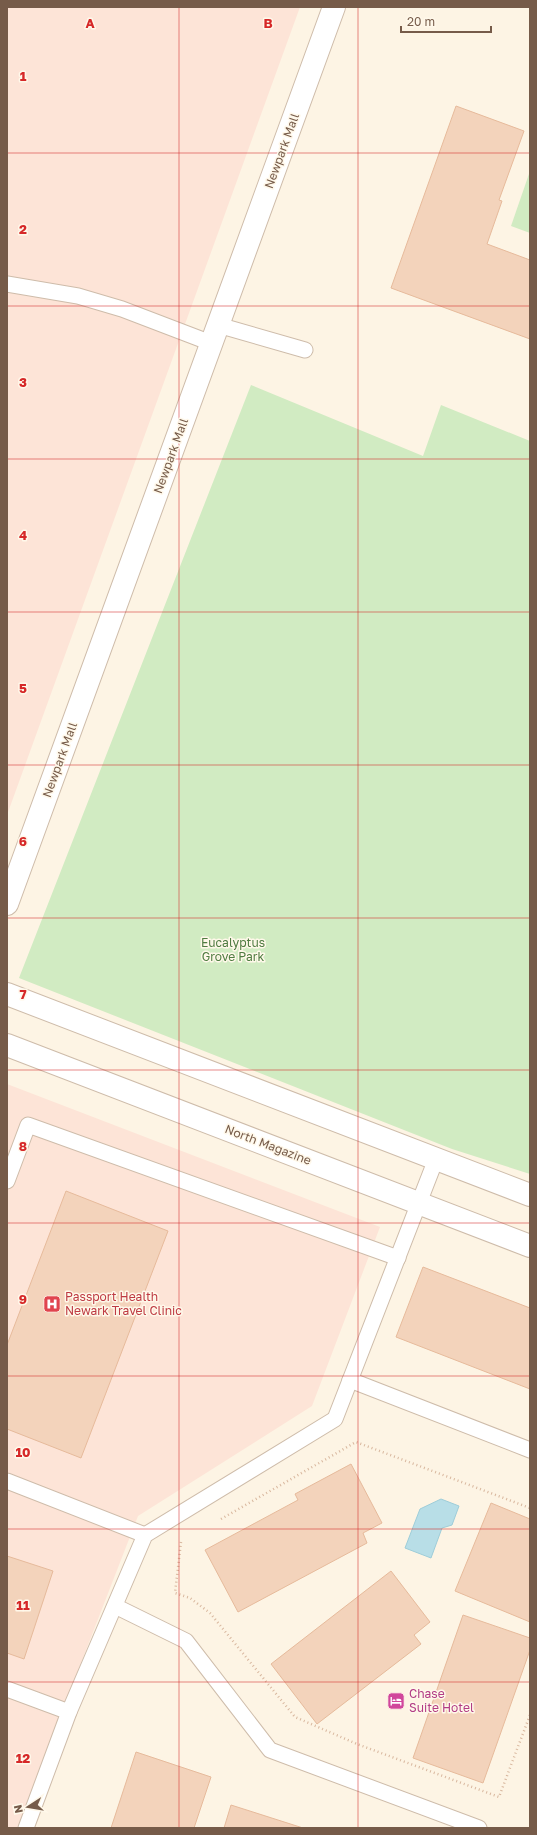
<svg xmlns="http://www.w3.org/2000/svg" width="537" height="1835" viewBox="0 0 537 1835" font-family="'Golos Text',sans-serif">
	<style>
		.commercial { fill: #fde4d7 }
		.green { fill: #d1ebc2 }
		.water { fill: #b8dee7; stroke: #9ecdd9 }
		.building { fill: #f3d3bb; stroke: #e6ba9b }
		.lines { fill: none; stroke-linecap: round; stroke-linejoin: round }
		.service-casing { stroke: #cebcaa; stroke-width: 17 }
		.minor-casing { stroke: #cebcaa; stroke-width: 24 }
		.path { stroke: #d8b79e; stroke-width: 2.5; stroke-dasharray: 1 3; stroke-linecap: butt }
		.service { stroke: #fff; stroke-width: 15 }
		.minor { stroke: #fff; stroke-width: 22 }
		.grid { fill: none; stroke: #d62828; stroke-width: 1; stroke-opacity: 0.55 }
		.labels { text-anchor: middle; stroke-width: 3; stroke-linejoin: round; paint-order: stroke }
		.street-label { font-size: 12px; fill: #765b49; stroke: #fff8ea }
		.park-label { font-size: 12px; fill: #4f7c41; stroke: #fff8ea }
		.health-label { font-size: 12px; fill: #be3a42; stroke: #fff8ea; text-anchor: start }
		.hotel-label { font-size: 12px; fill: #b23c85; stroke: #fff8ea; text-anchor: start }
		.grid-label { font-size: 13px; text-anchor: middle; font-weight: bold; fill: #d62828; stroke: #fff8ea; stroke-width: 3; stroke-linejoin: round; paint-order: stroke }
	</style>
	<rect width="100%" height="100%" fill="#fdf4e4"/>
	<g class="commercial">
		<path d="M7 7H300L7 815Z"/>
		<path d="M7 1084 380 1227 312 1406 138 1516 17 1828H7Z"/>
	</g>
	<g class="green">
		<path d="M530 171V233L511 226Z"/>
		<path d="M251 385 423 456 441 405 530 441V1174L452 1149 19 978Z"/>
	</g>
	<path class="water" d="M441 1499 459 1506 452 1525 442 1528 431 1558 405 1548 420 1509Z"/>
	<g class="building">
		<path d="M456 106 524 131 499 200 502 201 487 244 530 260V339L391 288Z"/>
		<path d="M66 1191 168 1231 81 1458 7 1429V1345Z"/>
		<path d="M423 1267 530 1308V1389L396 1337Z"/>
		<path d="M351 1464 382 1523 363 1533 367 1543 238 1612 205 1550 298 1500 295 1494Z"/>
		<path d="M491 1503 530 1519V1622L455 1591Z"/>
		<path d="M7 1556 53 1571 24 1659 7 1653Z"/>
		<path d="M391 1571 430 1622 414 1635 421 1644 317 1724 271 1664Z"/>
		<path d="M463 1615 530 1638V1650L483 1783 413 1758Z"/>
		<path d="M136 1752 211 1777 194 1828H111Z"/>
		<path d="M231 1805 303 1828H224Z"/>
	</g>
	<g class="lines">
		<defs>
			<g id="service">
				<path d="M7 284 78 296 122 309 211 343"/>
				<path d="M218 325 305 350"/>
				<path d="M7 1181 28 1125 398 1258"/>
				<path d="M350 1380 530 1450"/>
				<path d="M7 1481 145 1535"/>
				<path d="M115 1606 186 1641 270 1750 479 1828"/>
				<path d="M7 1689 69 1712"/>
				<path d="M26 1828 69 1712 145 1535 335 1419 436 1159"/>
			</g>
			<g id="minor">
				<path d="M7 904 334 7"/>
				<path d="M7 994 530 1195"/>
				<path d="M7 1045 530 1246"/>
			</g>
		</defs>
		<use href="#service" class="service-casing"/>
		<use href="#minor" class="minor-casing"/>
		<g class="path">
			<path d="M221 1519 356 1442 530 1508"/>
			<path d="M181 1542 175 1593 190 1598 210 1613 295 1717 357 1744 499 1797 530 1715"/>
		</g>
		<use href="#service" class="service"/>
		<use href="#minor" class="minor"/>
	</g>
	<path class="grid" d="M179 7V1828M358 7V1828M7 153H530M7 306H530M7 459H530M7 612H530M7 765H530M7 918H530M7 1070H530M7 1223H530M7 1376H530M7 1529H530M7 1682H530"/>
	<defs>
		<symbol id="hospital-square" viewBox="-11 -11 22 22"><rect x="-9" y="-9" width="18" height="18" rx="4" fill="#e0444e" stroke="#fff8ea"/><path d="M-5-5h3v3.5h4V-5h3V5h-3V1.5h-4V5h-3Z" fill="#fff"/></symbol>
		<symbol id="hotel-square" viewBox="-11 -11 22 22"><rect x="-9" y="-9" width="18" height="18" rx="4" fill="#d1479c" stroke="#fff8ea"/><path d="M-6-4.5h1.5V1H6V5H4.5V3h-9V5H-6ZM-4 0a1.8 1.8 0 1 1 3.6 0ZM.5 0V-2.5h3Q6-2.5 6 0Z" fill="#fff"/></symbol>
	</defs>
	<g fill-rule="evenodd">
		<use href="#hospital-square" x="42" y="1294" width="20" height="20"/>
		<use href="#hotel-square" x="386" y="1691" width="20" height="20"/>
	</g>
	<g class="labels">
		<g class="street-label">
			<text transform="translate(282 151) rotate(-70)" y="4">Newpark Mall</text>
			<text transform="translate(171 456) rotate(-70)" y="4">Newpark Mall</text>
			<text transform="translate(60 760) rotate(-70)" y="4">Newpark Mall</text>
			<text transform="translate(268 1145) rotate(21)" y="4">North Magazine</text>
		</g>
		<g class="park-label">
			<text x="233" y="947">Eucalyptus<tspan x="233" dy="14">Grove Park</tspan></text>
		</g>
		<g class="health-label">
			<text x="65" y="1301">Passport Health<tspan x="65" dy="14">Newark Travel Clinic</tspan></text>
		</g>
		<g class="hotel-label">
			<text x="409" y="1698">Chase<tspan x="409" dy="14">Suite Hotel</tspan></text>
		</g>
	</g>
	<g class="grid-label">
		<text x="90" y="28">A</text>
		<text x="268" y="28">B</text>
		<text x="23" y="81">1</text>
		<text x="23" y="234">2</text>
		<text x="23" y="387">3</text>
		<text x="23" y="540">4</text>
		<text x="23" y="693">5</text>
		<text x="23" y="846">6</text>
		<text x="23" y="999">7</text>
		<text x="23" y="1151">8</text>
		<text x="23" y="1304">9</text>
		<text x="23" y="1457">10</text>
		<text x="23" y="1610">11</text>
		<text x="23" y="1763">12</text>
	</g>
	<rect width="537" height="1835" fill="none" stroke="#765b49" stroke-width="16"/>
	<g transform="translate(28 1807) rotate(258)" stroke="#fff8ea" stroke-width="3" paint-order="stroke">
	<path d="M0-3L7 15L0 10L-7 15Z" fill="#765b49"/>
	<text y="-6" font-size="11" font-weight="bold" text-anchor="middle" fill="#765b49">N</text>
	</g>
	<path d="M401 26v6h90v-6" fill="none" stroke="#765b49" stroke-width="2"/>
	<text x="407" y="26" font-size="12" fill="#765b49" stroke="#fff8ea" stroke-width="3" paint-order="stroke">20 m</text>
</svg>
